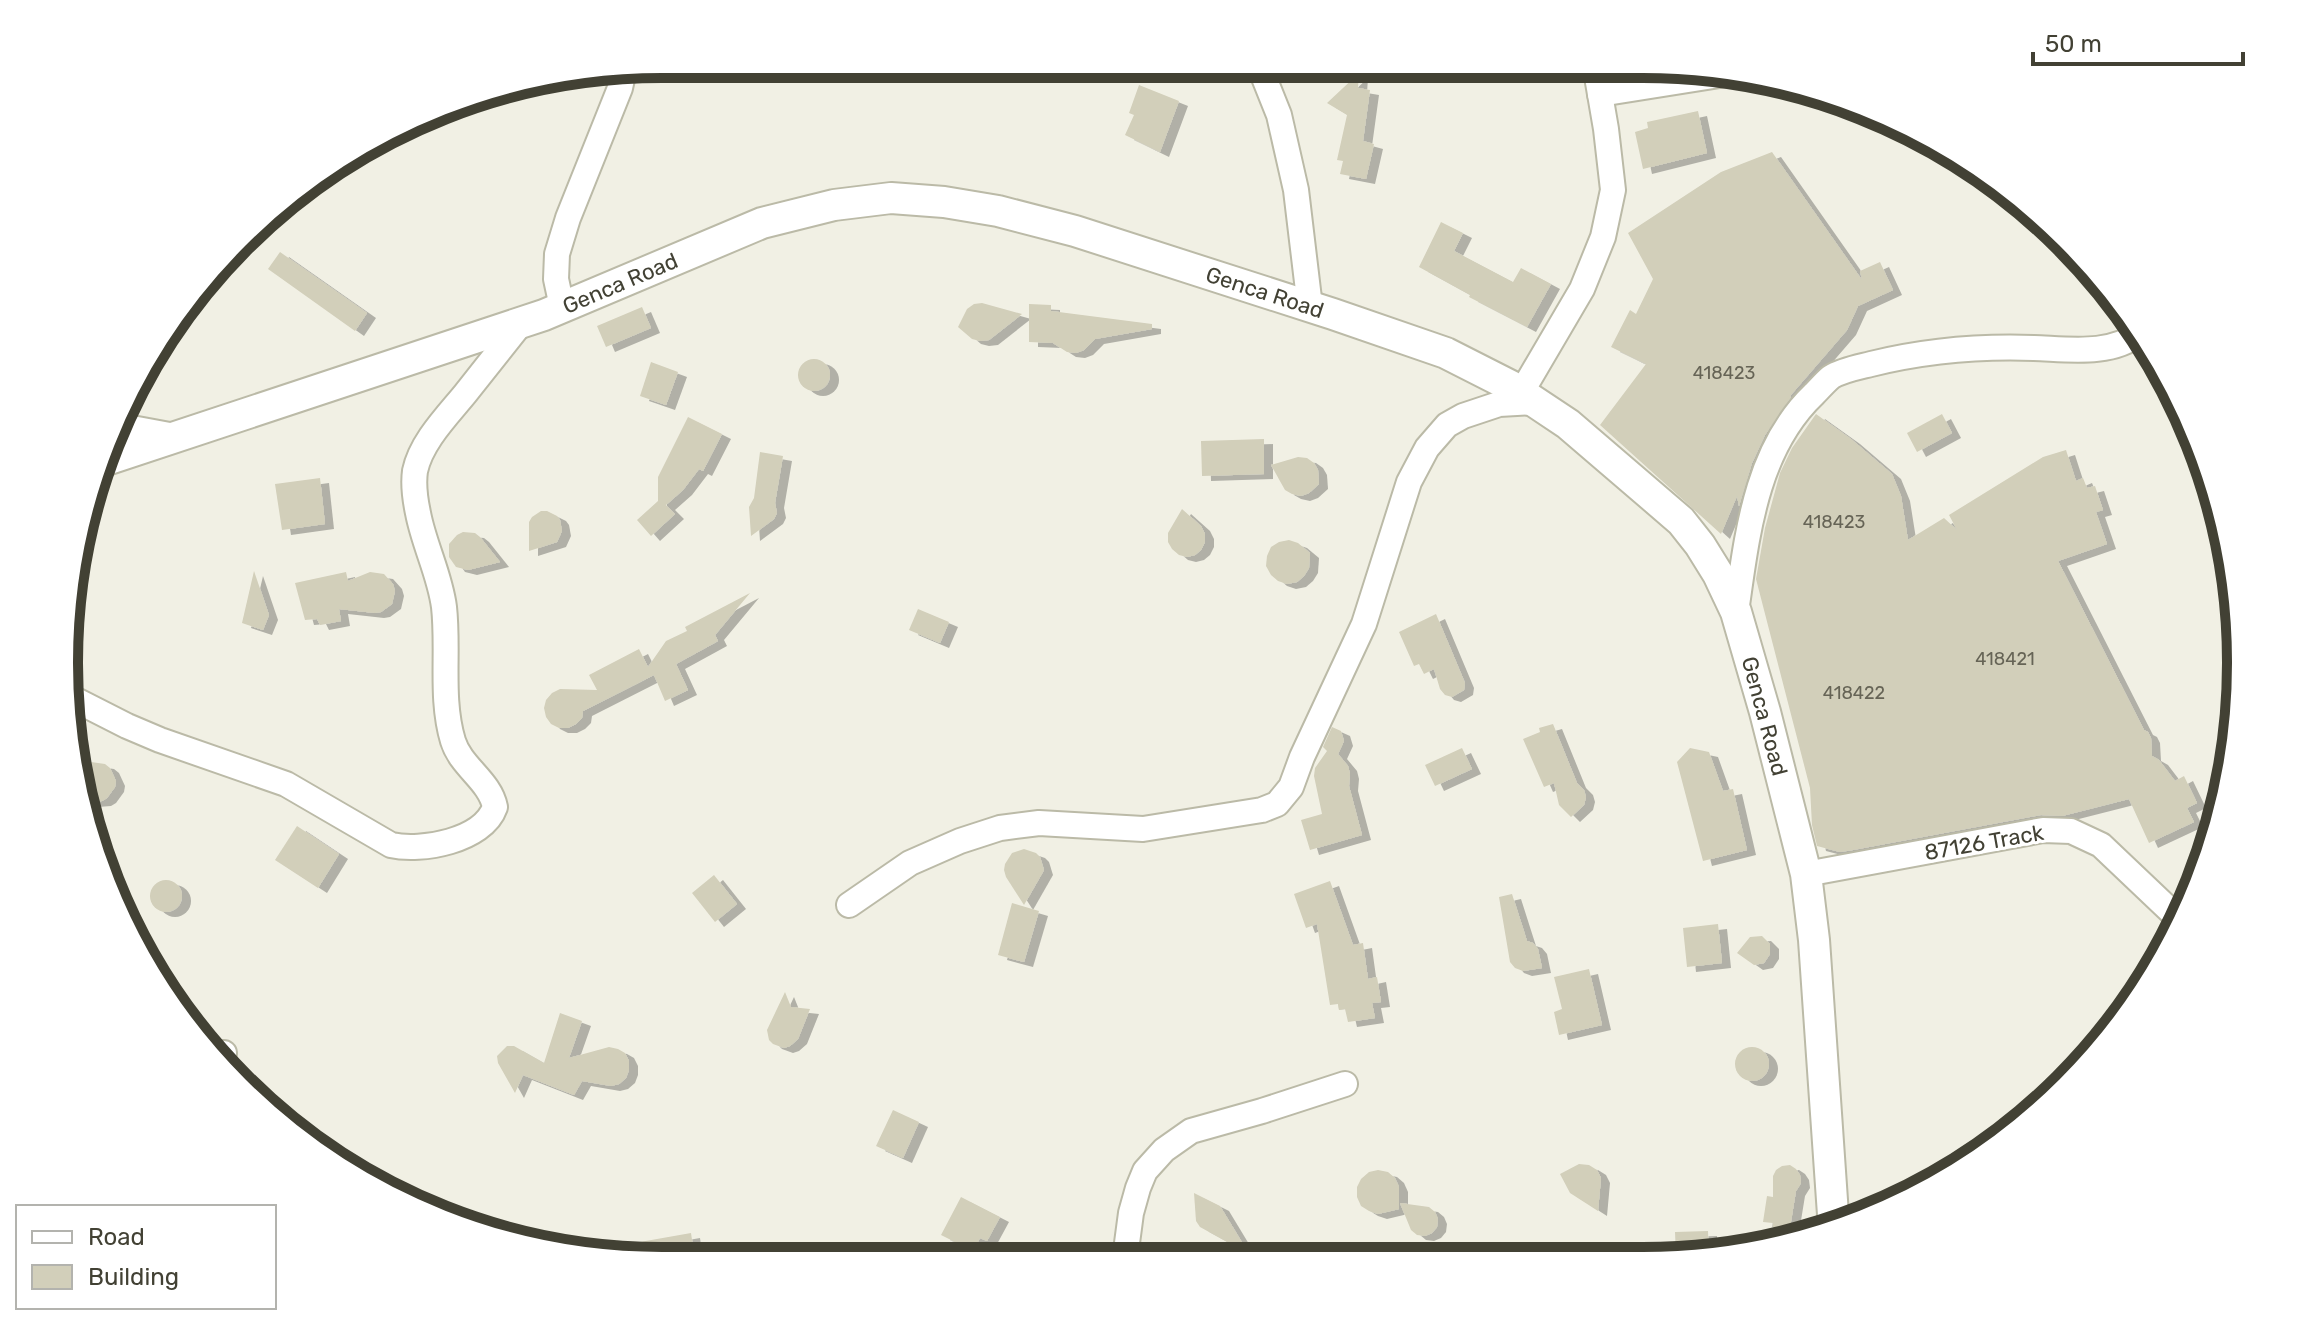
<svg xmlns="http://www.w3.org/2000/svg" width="2305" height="1325" viewBox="0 0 2305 1325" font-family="Rubik,sans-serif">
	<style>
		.building { fill: #d2cfba; filter: url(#shadow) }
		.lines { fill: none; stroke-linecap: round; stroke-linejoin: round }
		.service-casing { stroke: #bbbaa7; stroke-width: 16 }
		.minor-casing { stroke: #bbbaa7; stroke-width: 28 }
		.tertiary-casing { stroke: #bbbaa7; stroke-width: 34 }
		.service { stroke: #fff; stroke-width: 12 }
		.minor { stroke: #fff; stroke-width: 24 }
		.tertiary { stroke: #fff; stroke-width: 30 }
		.labels { text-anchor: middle; stroke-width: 6; stroke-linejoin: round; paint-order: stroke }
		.number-label { font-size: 18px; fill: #666456 }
		.street-label { font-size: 22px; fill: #424134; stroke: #fff }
		.rim { fill: none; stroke: #424134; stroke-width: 10 }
	</style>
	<defs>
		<filter id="shadow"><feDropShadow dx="9" dy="5" stdDeviation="0" flood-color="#0004"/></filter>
	</defs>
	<rect width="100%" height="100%" fill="#f1f0e4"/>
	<g class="building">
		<path d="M1359 73 1358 88 1370 90 1363 141 1374 144 1366 179 1340 174 1343 161 1337 160 1347 115 1327 103Z"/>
		<path d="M1139 85 1179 101 1160 152 1125 135 1134 115 1129 113Z"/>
		<path d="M1698 111 1707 153 1643 169 1635 132 1648 128 1647 122Z"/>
		<path d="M1772 152 1862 280 1860 271 1880 262 1893 290 1858 306 1847 330 1790 396 1791 397 1765 435 1752 463 1739 506 1737 496 1721 534 1600 425 1646 364 1611 347 1630 310 1636 314 1653 279 1628 233 1721 172Z"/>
		<path d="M1441 222 1463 233 1454 251 1513 282 1521 268 1551 284 1527 327 1469 297 1470 295 1419 267Z"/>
		<path d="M280 252 367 313 355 331 268 269Z"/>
		<path d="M982 303 1022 314 989 340 980 341 972 339 958 327 967 309 974 304Z"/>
		<path d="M1029 304 1051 305V311L1152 324V329L1095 339 1084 350 1076 353 1067 352 1053 343 1029 342Z"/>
		<path d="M642 307 651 328 606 347 597 326Z"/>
		<circle cx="814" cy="375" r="16"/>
		<path d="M651 362 678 372 666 405 640 396Z"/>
		<path d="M1816 414 1851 439 1892 474 1901 496 1908 540 1944 518 1957 530 1949 515 2043 457 2066 450 2076 481 2083 478 2087 488 2095 486 2103 510 2096 512 2107 544 2058 561 2144 730 2148 732 2151 738 2152 756 2159 760 2175 781 2184 776 2197 803 2187 808 2194 822 2149 843 2129 799 2062 816 2041 815 1853 850 1840 852 1817 846 1812 825 1810 788 1756 579 1765 528 1780 473 1792 448Z"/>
		<path d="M1942 414 1952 433 1917 452 1907 433Z"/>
		<path d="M688 417 722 434 703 471 699 469 683 490 666 505 675 514 651 536 637 520 658 501V477Z"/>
		<path d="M1264 439V474L1202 476 1201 441Z"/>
		<path d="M760 452 783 456 775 503 777 513 774 519 751 536 749 507 754 498Z"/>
		<path d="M1298 457 1307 458 1314 463 1318 470 1319 484 1309 493 1301 496 1292 494 1285 490 1271 465Z"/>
		<path d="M320 478 325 524 282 530 275 484Z"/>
		<path d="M1182 509 1201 526 1205 534V542L1201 550 1195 555 1187 557 1179 555 1172 549 1168 542V533Z"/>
		<path d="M541 511H547L557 516 560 520 562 531 557 542 529 551V522L532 517Z"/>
		<path d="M463 532 475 533 480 537 500 562 468 570 456 567 449 557V544L457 535Z"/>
		<path d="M1289 540 1298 543 1310 553 1309 568 1304 576 1297 582 1287 584 1278 581 1271 575 1266 566 1267 556 1271 547 1279 542Z"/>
		<path d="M254 571 269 615 263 630 242 623Z"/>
		<path d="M346 572 348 581 370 572 384 574 393 584 395 591 392 604 381 612 375 613 339 609 341 621 320 625 317 619 305 620 295 583Z"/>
		<path d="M750 593 715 635 718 641 676 664 688 690 665 701 654 675 583 711 582 718 576 724 568 728H559L551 724 546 717 544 708 546 700 552 693 560 689 597 690 589 675 639 649 648 667 666 641 687 631 685 627Z"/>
		<path d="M918 609 949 622 940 643 909 630Z"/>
		<path d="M1436 614 1465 683 1464 690 1452 697 1445 695 1440 689 1434 669 1424 674 1419 664 1414 666 1399 632Z"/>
		<path d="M1553 724 1577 783 1584 790 1586 797 1584 805 1571 817 1559 805 1554 783 1544 787 1523 739 1540 732 1539 728Z"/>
		<path d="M1332 727 1341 731 1344 741 1338 754 1348 766 1350 774 1349 786 1362 835 1310 850 1301 820 1322 814 1314 776 1315 768 1327 751 1323 747Z"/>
		<path d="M1462 748 1472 769 1435 786 1425 765Z"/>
		<path d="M1690 748 1709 752 1723 791 1733 789 1747 850 1703 861 1677 762Z"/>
		<path d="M91 762 105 764 110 768 116 781 115 787 107 798 102 801 89 802 80 766Z"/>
		<path d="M297 826 339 854 318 888 275 860Z"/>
		<path d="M1024 849 1036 853 1040 857 1044 870 1024 905 1006 877 1004 870 1005 864 1012 853Z"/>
		<path d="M714 875 737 904 715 922 692 893Z"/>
		<circle cx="166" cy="896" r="16"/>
		<path d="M1330 881 1353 945 1363 943 1368 979 1377 977 1381 1002 1372 1003 1375 1018 1348 1022 1345 1009 1339 1010 1338 1004 1330 1005 1317 924 1306 928 1294 894Z"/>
		<path d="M1512 894 1527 941 1533 943 1538 949 1542 968 1523 971 1515 968 1510 962 1499 897Z"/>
		<path d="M1012 903 1039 911 1024 962 998 955Z"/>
		<path d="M1718 924 1722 963 1687 967 1683 928Z"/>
		<path d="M1762 936 1770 944V954L1764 963 1754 965 1737 953 1750 937Z"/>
		<path d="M1589 969 1602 1025 1559 1035 1554 1012 1562 1009 1554 977Z"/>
		<path d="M785 992 791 1007 810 1009 798 1039 790 1046 784 1048 773 1044 769 1040 767 1030Z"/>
		<path d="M560 1013 582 1021 569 1058 609 1047 618 1049 625 1053 629 1061V1070L626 1078 619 1084 611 1086 582 1081 574 1095 523 1075 515 1093 498 1063 497 1056 507 1046H514L544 1063Z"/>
		<circle cx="1752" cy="1064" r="17"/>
		<path d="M893 1110 919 1122 903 1158 876 1146Z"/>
		<path d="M1579 1164 1589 1165 1597 1170 1601 1178 1598 1211 1570 1193 1560 1174Z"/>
		<path d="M1790 1165 1796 1169 1800 1175 1801 1183 1796 1191 1788 1240 1772 1244 1773 1223 1763 1222 1767 1196 1773 1197V1176L1776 1170 1782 1166Z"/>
		<path d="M1378 1170 1388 1172 1395 1178 1399 1187V1209L1378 1214 1369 1211 1361 1206 1357 1197V1187L1361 1179 1369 1172Z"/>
		<path d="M1194 1193 1220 1206 1249 1254 1200 1227 1196 1221Z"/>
		<path d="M961 1197 1000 1217 987 1241 980 1238 973 1251 941 1235Z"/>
		<path d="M1400 1203 1429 1207 1435 1212 1438 1219 1437 1227 1432 1233 1425 1236 1417 1235 1411 1230Z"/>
		<path d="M1708 1231 1709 1256H1676L1675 1232Z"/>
		<path d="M691 1233 695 1260H624L607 1257 606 1248Z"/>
	</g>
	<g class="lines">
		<defs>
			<path id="service" d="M2175 916 2202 871"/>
			<g id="minor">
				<path d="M1259 65 1279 115 1296 190 1310 307"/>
				<path d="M1600 94 1726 74"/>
				<path d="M562 307 556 279 557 254 568 218 620 88 624 70"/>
				<path d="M1521 393 1582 289 1603 237 1613 190 1606 129 1595 65"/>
				<path d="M121 426 175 436"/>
				<path d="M1736 612C1747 537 1755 450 1814 394 1819 389 1825 382 1831 377 1842 370 1859 367 1871 364 1924 351 1980 346 2034 348 2067 349 2112 356 2139 333"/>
				<path d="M66 695 127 726 160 740 286 784 391 845C421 852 483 841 495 807 490 781 461 767 453 741 440 698 449 651 444 607 440 575 424 545 418 513 415 499 413 485 415 471 421 442 447 416 465 394 484 370 503 346 522 322"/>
				<path d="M1806 874 2043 830 2071 831 2101 845 2180 920"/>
				<path d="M849 905 910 863 960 841 1000 828 1039 823 1143 829 1262 810 1277 804 1291 787 1302 757 1364 624 1409 482 1427 448 1447 425 1463 416 1499 404 1535 402"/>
				<path d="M217 1061 224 1053"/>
				<path d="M1125 1258 1131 1213 1138 1188 1145 1171 1164 1150 1191 1131 1262 1111 1345 1084"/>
			</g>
			<path id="tertiary" d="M106 460 544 315 762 223 834 205 891 198 944 202 998 211 1075 231 1333 314 1446 353 1511 386 1568 424 1681 521 1700 545 1718 574 1736 612 1765 712 1806 874 1814 940 1834 1229"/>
		</defs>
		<use href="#service" class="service-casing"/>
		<use href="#minor" class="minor-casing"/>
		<use href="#tertiary" class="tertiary-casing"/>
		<use href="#service" class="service"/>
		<use href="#minor" class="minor"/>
		<use href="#tertiary" class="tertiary"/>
	</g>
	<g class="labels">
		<g class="number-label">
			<text x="1724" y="379">418423</text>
			<text x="1834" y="528">418423</text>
			<text x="2005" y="665">418421</text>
			<text x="1854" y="699">418422</text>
		</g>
		<g class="street-label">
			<text transform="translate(620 283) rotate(-23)" y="8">Genca Road</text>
			<text transform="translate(1265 292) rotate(18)" y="8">Genca Road</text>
			<text transform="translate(1765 716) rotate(75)" y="8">Genca Road</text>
			<text transform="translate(1984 842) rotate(-10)" y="8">87126 Track</text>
		</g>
	</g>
	<path d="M0 0H2305V1325H0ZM662 78H1643A584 584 0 0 1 2227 662V663A584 584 0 0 1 1643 1247H662A584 584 0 0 1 78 663V662A584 584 0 0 1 662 78Z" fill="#fff" fill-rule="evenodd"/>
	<path class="rim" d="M662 78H1643A584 584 0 0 1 2227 662V663A584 584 0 0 1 1643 1247H662A584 584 0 0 1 78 663V662A584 584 0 0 1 662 78Z"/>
	<rect x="16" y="1205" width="260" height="104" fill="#ffffff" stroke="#b3b3ae" stroke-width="2"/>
	<rect x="32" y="1231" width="40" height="12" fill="#ffffff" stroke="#b3b3ae" stroke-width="2"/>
	<text x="88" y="1245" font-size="24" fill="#424134">Road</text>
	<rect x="32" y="1265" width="40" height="24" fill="#d2cfba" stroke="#b3b3ae" stroke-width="2"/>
	<text x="88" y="1285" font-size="24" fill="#424134">Building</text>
	<path d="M2033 52v12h210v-12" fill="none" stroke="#424134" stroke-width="4"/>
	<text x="2045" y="52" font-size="24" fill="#424134" stroke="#ffffff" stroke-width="6" paint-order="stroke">50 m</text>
</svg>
